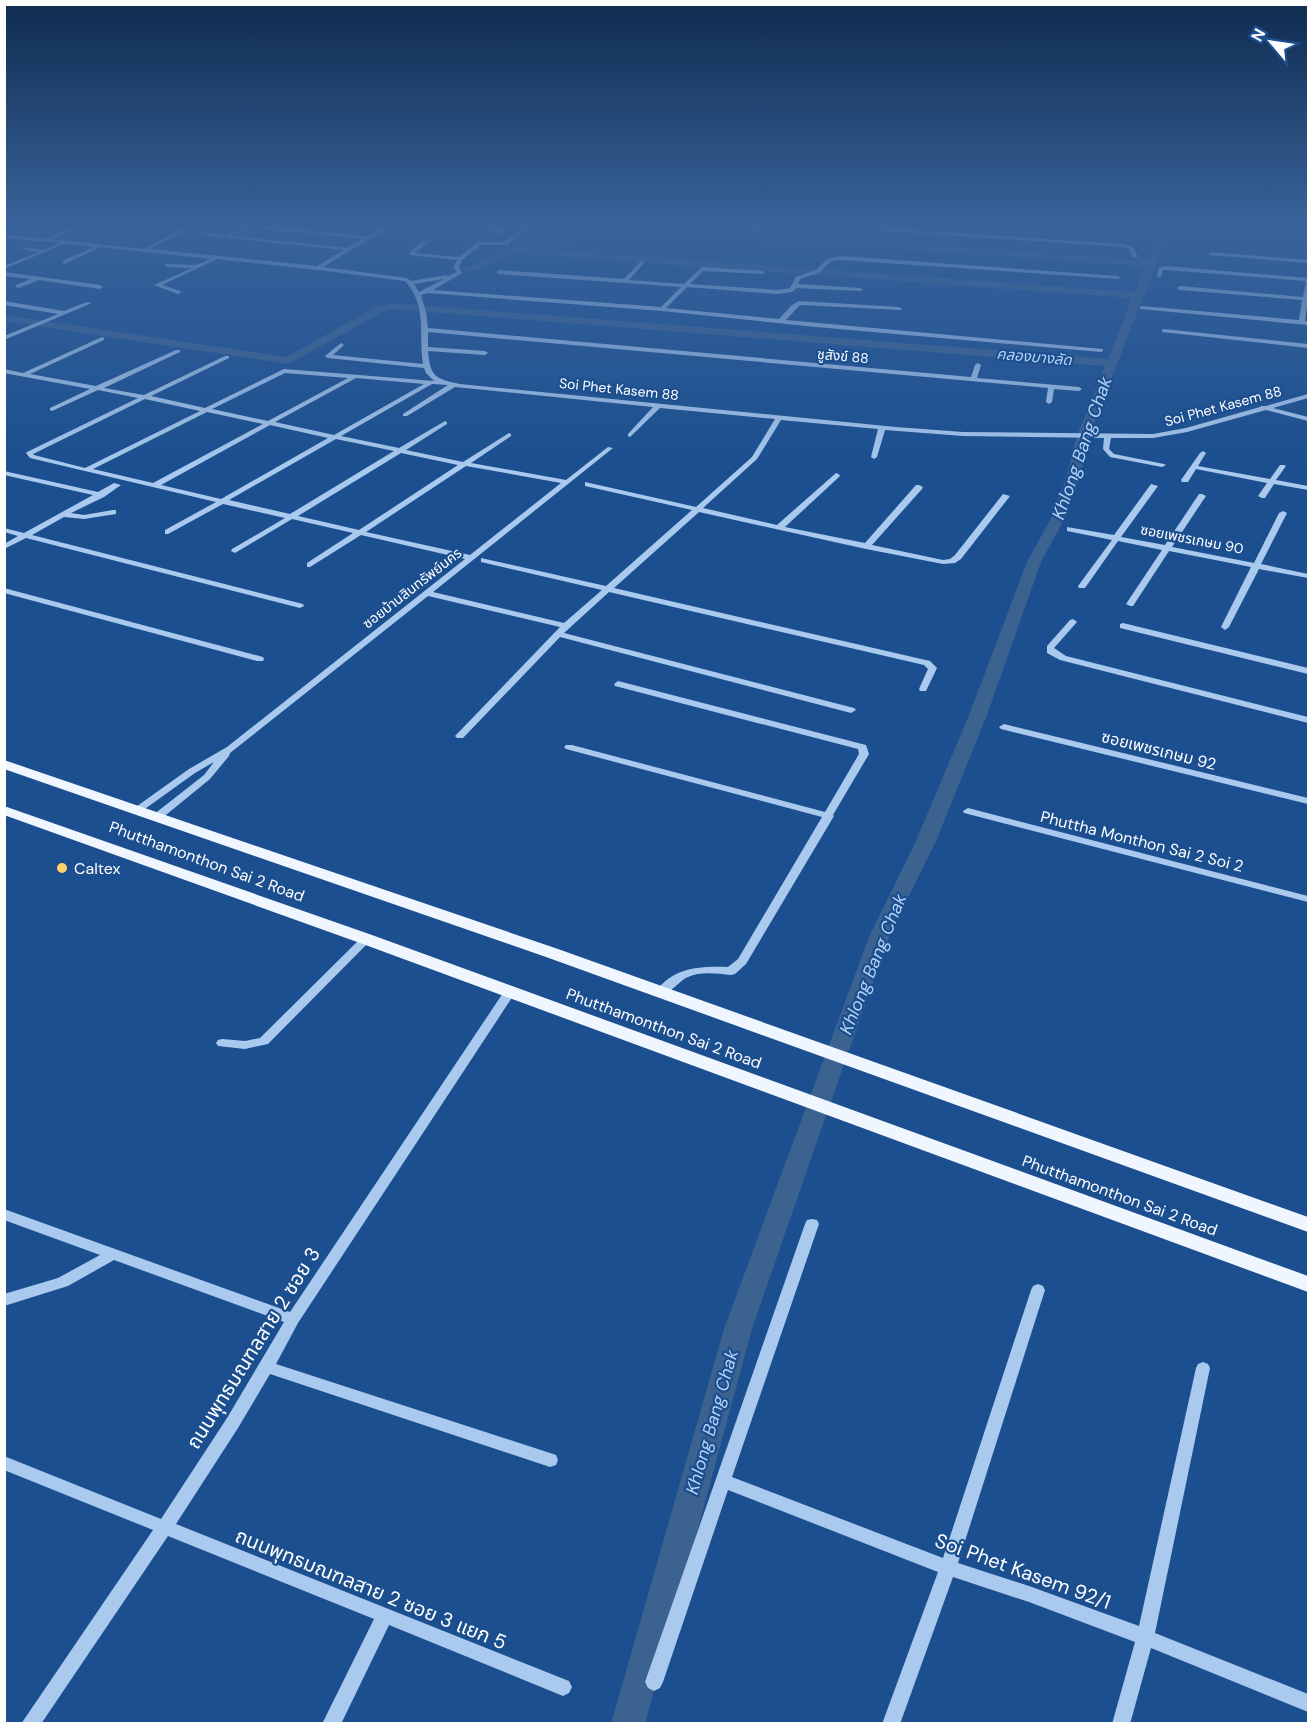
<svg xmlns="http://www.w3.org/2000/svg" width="1313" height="1728" viewBox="0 0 1313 1728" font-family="'DM Sans','Noto Sans Thai',sans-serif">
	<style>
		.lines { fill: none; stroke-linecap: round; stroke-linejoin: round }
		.canal { fill: #3c6290; fill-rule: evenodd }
		.minor { fill: #a9c9ee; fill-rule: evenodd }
		.major { fill: #f0f6ff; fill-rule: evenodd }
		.poi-dot { fill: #ffd166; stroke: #1b4f8f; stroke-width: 2 }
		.labels { text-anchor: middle; stroke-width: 4.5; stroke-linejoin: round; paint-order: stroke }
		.far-street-label { font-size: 14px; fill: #fff; stroke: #1b4f8f }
		.far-water-label { font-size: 15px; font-style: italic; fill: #b5d3f5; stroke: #1b4f8f }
		.street-label { font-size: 16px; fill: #fff; stroke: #1b4f8f }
		.poi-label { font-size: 16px; fill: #fff; stroke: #1b4f8f; text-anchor: start }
		.water-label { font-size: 18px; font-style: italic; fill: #b5d3f5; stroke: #1b4f8f }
		.near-street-label { font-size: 20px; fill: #fff; stroke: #1b4f8f }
	</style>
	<rect width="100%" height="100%" fill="#1b4f8f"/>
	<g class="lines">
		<g class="canal">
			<path d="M4 223H12L4 227Z"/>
			<path d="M1162 223H1172L1089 436 1080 478 1064 520 1041 562 987 715 936 841 889 937 815 1147 752 1329 645 1724H611L724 1329 869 937 916 841 969 715 1027 562 1050 520 1066 478 1077 436 1105 366 392 309 385 311 288 364 4 321V315L286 357 378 306 392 303 1108 359 1132 298 512 253 482 269 465 272 460 269 476 264 510 247 1135 292 1145 266 686 235C634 234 584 237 533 247L528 244 563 235 594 232 686 230 1148 260Z"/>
		</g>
		<g class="minor">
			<path d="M83 223H89L52 239 144 249 193 223H199L150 249 317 266 344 250 202 235 205 233 225 235 251 225 368 236 391 223H396L323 267 407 278 411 281 446 275 448 276 457 272 453 267 457 260 409 255V253L423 241 428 242 415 253 459 257 478 242H504L529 223H534L507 245H481L462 260 459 267 462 273 433 290 661 307 681 287 499 274 496 272 499 270 624 279 641 261 644 263 629 280 684 284 702 267 763 271 765 274 703 271 690 284 778 290 790 288 796 277 816 270 827 259 840 256 1118 276 1120 279 840 260 831 261 820 272 800 279 798 284 860 288 863 290 862 291 797 288 792 292 778 294 687 287 666 308 779 319 792 305 799 301 899 307 902 309 901 310 800 305 786 320 1103 349V351L1101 352 816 327 662 311 428 293 421 295 426 312 428 328 971 377 975 365 978 363 981 365 977 378 1079 387 1082 389 1079 391 1054 389 1052 402 1049 404 1046 402 1048 388 428 332V347L485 351 488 353 485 355 428 351C430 377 436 379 460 384L896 427 963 432 1153 434 1186 428 1260 407 1261 406H1266L1308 394V398L1273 408 1308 417V421L1266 410 1187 432 1153 438H1111L1109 449 1114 454 1164 464 1166 465 1162 467 1110 457 1103 449 1104 438 963 436 885 430 877 457 874 459 871 457 878 429 781 420 757 459 703 508 777 525 836 473 840 475 839 477 785 527 865 543 916 485H919L923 487 922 489 872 545 943 560 950 559 955 555 1003 494 1010 496 961 559 955 563 943 564 866 549 699 512 614 588 930 661 937 668 926 691H920L919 689 928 669 924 665 609 592 564 633 854 708 856 710 851 713 560 637 463 738H457L455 736 457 734 560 627 428 596 230 753 229 756 210 779 161 819H153L152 817 153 815 204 775 214 762 195 773 142 811 138 812 133 809 189 769 227 747 465 559 361 535 310 567H307V563L353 533 292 519 235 553 231 551 232 549 285 518 223 504 168 534H165V530L216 502 30 458 26 453 27 452 138 398 98 390 52 411 50 410V408L90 389 4 373V369L23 373 102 337 104 338V340L30 374 96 386 176 350H180V352L104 388 144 395 225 356H229V358L151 396 205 408 284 369 434 381 426 373 424 368 328 358 325 356 341 343 344 345 333 355 423 364C418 332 428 307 405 281L318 270 217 259 162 285 180 291 181 292 178 294 154 285 192 268 167 267 165 264 196 265 211 259 101 247 64 264 62 261 94 247 64 244 4 269V266L39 252 22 249V247L44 250 60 243 4 238V235L45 239ZM252 228 363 239 348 248 232 236ZM444 279 419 292 414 284ZM285 373 348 378 268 421 212 409ZM356 378 424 384 334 435 275 422ZM432 384 448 385 403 414V416H407L455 387 653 407 628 434V436L630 437 660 408 775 419 752 457 696 507 585 482V486L692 510 606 586 481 558V562L602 590 564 623 433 592 613 448 608 447 566 480 471 463 511 436V434L509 433 463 462 406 450 447 424V422L445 421 399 448 341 436ZM145 399 200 411 85 468 34 455 33 454ZM207 412 263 424 153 483 93 469ZM270 425 328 438 221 499 161 485ZM336 439 394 451 290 514 229 500ZM401 453 458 465 359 530 298 516ZM466 466 561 483 470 555 366 532Z"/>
			<path d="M96 223H126L114 226Z"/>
			<path d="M433 223 501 228 509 223H514L497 235 494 233 497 231Z"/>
			<path d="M759 223H763L756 234H752Z"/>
			<path d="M779 223H802L1125 244 1133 247 1138 257 1133 258 1129 249 1124 247 781 224Z"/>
			<path d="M1210 252 1308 260V263L1208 255Z"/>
			<path d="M1166 266 1308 278V297L1305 321H1308V325L1140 309V307L1142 306 1299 320 1302 300 1180 290 1177 288 1180 286 1303 297 1306 281 1166 270H1163L1161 277H1157L1159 268Z"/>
			<path d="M4 272 100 285 103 287 100 289 39 280 18 288 16 287V285L31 279 4 276Z"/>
			<path d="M4 301 64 311 87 302 92 303 4 340V336L58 314 4 305Z"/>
			<path d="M1164 329 1308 344V348L1162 332V330Z"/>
			<path d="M1203 451 1206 453 1198 466 1270 479 1280 465H1284L1286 466 1276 480 1308 486V490L1274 484 1265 498H1262L1258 496 1267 483 1196 469 1188 482H1182L1181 480 1200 453Z"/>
			<path d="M4 471 98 492 114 483 121 485 104 497 71 513 84 515 113 510H116V514L84 519 64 517 32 535 303 604 304 606 300 608 26 538 4 549V544L18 536 4 532V528L24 533 93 495 4 475Z"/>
			<path d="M1151 484 1158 486 1121 537 1165 545 1199 494H1202L1206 496 1172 547 1254 563 1279 513 1283 511 1287 513 1261 564 1308 574V578L1259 569 1229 627 1225 630 1221 627 1251 567 1169 551 1133 606H1130L1126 604 1162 550 1118 541 1085 588H1079L1078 586 1112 540 1067 531V527L1114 535Z"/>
			<path d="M4 588 263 657 264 659 263 661H257L4 593Z"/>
			<path d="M1073 619 1077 622 1054 648 1066 656 1308 717V723L1060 660 1047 653V646L1070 620Z"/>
			<path d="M1123 623 1308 668V674L1120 628V624Z"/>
			<path d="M618 681 866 745 869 754 833 815 834 816 746 964 735 974 731 975C718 974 701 971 688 977 678 981 669 997 657 995L655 992C674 967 700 966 728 967L738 959 822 817 566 749 564 747 566 745H572L825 812 859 754 858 749 615 686 614 684Z"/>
			<path d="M1004 724 1308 798V804L1001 729 999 727Z"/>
			<path d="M968 808 1308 896V902L964 813 963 811Z"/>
			<path d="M366 936 370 937 372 939 370 941 268 1044 245 1049 218 1046 216 1043 218 1040 222 1039 245 1041 260 1038 362 937Z"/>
			<path d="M509 989 513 990 515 993 298 1323 276 1364 550 1453 556 1455 558 1460 556 1465 550 1467 270 1374 238 1428 176 1524 569 1681 572 1687 569 1693 563 1696 389 1625 341 1724H322L374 1619 168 1536 41 1724H21L153 1530 4 1470V1456L161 1519 227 1418 284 1322 114 1260 68 1286 4 1306V1294L58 1278 100 1255 4 1220V1209L290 1312 505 990Z"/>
			<path d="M812 1219 817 1220 819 1224 732 1477 943 1558 1031 1290 1033 1286 1038 1284 1043 1286 1045 1290 958 1563 1029 1586 1139 1626 1196 1368 1198 1364 1203 1362 1208 1364 1210 1368 1155 1633 1308 1694V1712L1151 1648 1130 1724H1112L1135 1642 1029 1602 953 1577 900 1724H882L938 1572 728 1490 663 1682 660 1688 654 1691 648 1688 645 1682 805 1224 807 1220Z"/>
		</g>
		<g class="major">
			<path d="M4 760 558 949 1308 1217V1232L546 957 4 769Z"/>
			<path d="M4 806 372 935 1308 1276V1292L360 943 4 815Z"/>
		</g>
	</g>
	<linearGradient id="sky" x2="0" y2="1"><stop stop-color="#0f2b4f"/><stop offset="0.48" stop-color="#39639b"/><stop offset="1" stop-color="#39639b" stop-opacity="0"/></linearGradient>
	<rect width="1313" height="465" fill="url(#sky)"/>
	<circle class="poi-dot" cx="62" cy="868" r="6"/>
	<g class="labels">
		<g class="far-street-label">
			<text transform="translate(843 356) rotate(5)" y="5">ชูสังข์ 88</text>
			<text transform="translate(619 389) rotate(6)" y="5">Soi Phet Kasem 88</text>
			<text transform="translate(1223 406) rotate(-15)" y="5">Soi Phet Kasem 88</text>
			<text transform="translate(1192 539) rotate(11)" y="5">ซอยเพชรเกษม 90</text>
			<text transform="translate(412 588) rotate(-38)" y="5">ซอยบ้านสินทรัพย์นคร</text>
		</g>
		<g class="far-water-label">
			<text transform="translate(1034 357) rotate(5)" y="5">คลองบางลัด</text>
		</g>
		<g class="street-label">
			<text transform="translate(1159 750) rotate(14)" y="6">ซอยเพชรเกษม 92</text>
			<text transform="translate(1142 841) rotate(14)" y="6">Phuttha Monthon Sai 2 Soi 2</text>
			<text transform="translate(207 861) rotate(20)" y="6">Phutthamonthon Sai 2 Road</text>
			<text transform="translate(664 1028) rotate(20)" y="6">Phutthamonthon Sai 2 Road</text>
			<text transform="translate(1120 1195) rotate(20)" y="6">Phutthamonthon Sai 2 Road</text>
		</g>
		<g class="poi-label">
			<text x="74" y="874">Caltex</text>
		</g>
		<g class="water-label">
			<text transform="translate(1082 448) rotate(-71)" y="6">Khlong Bang Chak</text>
			<text transform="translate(873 964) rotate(-68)" y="6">Khlong Bang Chak</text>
			<text transform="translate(712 1422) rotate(-74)" y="6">Khlong Bang Chak</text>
		</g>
		<g class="near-street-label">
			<text transform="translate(253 1348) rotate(-58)" y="7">ถนนพุทธมณฑลสาย 2 ซอย 3</text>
			<text transform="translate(1023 1571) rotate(20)" y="7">Soi Phet Kasem 92/1</text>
			<text transform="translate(371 1589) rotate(22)" y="7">ถนนพุทธมณฑลสาย 2 ซอย 3 แยก 5</text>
		</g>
	</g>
	<rect width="1313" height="1728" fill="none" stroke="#ffffff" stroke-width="12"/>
	<g transform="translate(1271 42) rotate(299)" stroke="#1b4f8f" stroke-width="4.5" paint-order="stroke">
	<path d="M0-4.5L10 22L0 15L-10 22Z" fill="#ffffff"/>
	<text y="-9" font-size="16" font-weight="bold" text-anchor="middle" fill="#ffffff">N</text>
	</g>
</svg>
